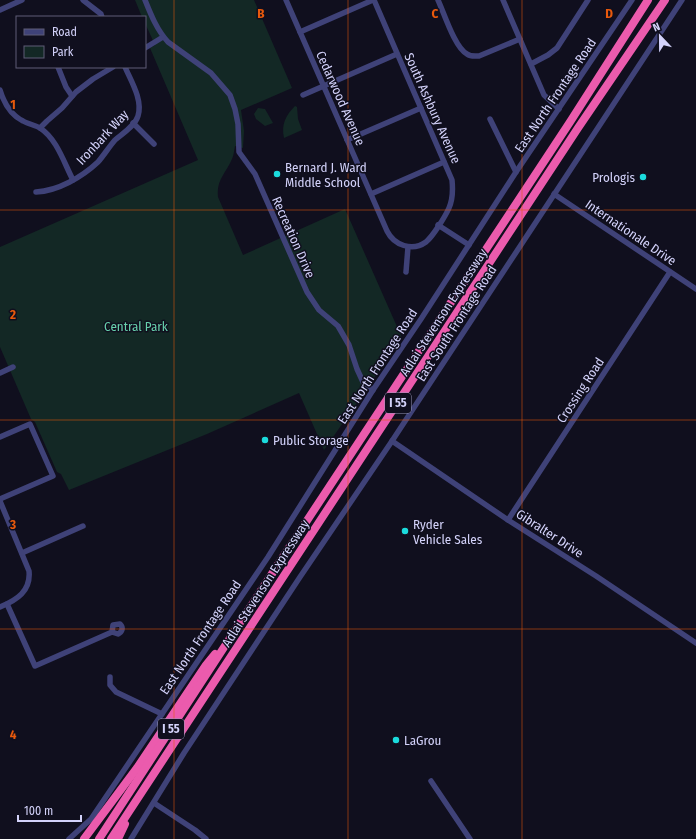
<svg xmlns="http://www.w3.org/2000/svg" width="696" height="839" viewBox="0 0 696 839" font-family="'Fira Sans Condensed',sans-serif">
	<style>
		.green { fill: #132825 }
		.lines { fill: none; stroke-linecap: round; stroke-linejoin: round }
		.minor { stroke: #3f4278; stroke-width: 5.5 }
		.highway { stroke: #eb5bad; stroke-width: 8 }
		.grid { fill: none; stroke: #e8590c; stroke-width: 1; stroke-opacity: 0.55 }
		.poi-dot { fill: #1bdbdd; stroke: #100f1e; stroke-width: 1.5 }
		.labels { text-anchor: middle; stroke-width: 3; stroke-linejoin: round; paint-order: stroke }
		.shield { fill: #100f1e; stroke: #9898b8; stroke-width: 1 }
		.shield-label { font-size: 12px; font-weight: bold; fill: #d3d2fa }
		.street-label { font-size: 13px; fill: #d3d2fa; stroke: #100f1e }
		.poi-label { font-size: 13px; fill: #d3d2fa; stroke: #100f1e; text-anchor: start }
		.park-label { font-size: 13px; fill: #67d0ac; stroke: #100f1e }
		.grid-label { font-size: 13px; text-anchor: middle; font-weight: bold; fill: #e8590c; stroke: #100f1e; stroke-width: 3; stroke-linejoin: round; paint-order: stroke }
	</style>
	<rect width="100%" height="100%" fill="#100f1e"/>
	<g class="green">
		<path d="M135 0H254L292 88 241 110 244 131 243 148 235 146C234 150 234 155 232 159 226 173 216 180 218 197L243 255 345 209 402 338 324 450 299 393 207 434 69 490 61 474 57 472 35 422 31 419 0 347V247L198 160 150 48 155 45 145 23V17H142Z"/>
		<path d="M295 106 297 107 298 119 302 130 284 138C281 124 286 115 295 106Z"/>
		<path d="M258 108 265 109 273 123 265 126 256 119 254 114Z"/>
	</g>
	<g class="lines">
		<g class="minor">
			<path d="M83 0 101 14 102 17"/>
			<path d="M145 0C151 15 157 30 168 42L211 73 230 95 235 109 238 124 239 152 255 174 307 292 319 310 338 326 349 345 357 369 363 382 373 390"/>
			<path d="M286 0 387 231C394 245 412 252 426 242 433 236 445 217 449 208 453 199 453 190 452 180L374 0"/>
			<path d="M438 0C444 13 455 48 467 54 471 57 475 56 479 56L520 39"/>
			<path d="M503 0 544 95 559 109"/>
			<path d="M0 10 22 0"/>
			<path d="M300 32 373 0"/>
			<path d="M145 48 163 37"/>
			<path d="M531 64 548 55 557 48 588 0"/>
			<path d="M58 67 66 87 72 96"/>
			<path d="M0 90C4 103 11 115 23 121 28 124 35 125 40 128 57 139 64 163 73 180"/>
			<path d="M303 95 397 54"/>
			<path d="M490 119 516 172"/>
			<path d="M133 123 154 144"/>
			<path d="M40 128 47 121 62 108 76 92 93 79 113 67"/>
			<path d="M347 140 421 108"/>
			<path d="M36 192C58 191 82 177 98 162 104 155 109 147 115 140 122 134 135 126 138 116 143 100 131 81 125 67"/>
			<path d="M371 194 444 162"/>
			<path d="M554 194 696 289"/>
			<path d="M438 225 469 245"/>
			<path d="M406 272 408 247"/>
			<path d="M0 373 13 367"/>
			<path d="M0 437 30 424 53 476 0 499"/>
			<path d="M392 441 508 520 596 576 696 643"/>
			<path d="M0 501 29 571C31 591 17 600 0 607"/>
			<path d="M508 520 670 272"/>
			<path d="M22 553 83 526"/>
			<path d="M7 604 35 666 112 632 118 634C122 632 124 628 120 624L113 625 112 632"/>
			<path d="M110 677V685L116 692 162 714"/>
			<path d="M431 781 470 839"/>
			<path d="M154 803 195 830 206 839"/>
			<path d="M69 839 91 819 268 557 373 390 421 319 516 172 632 0"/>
			<path d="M131 839 184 753 300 577 392 441 682 0"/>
		</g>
		<g class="highway">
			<path d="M84 839 137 768 206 665 215 654"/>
			<path d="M99 839 279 563 570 122 648 0"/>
			<path d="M111 839 578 128 665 0"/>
			<path d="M118 839 125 824"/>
		</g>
	</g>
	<path class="grid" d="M174 0V839M348 0V839M522 0V839M0 210H696M0 420H696M0 629H696"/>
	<g class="poi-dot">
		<circle cx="277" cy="174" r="4"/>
		<circle cx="643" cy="177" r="4"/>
		<circle cx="265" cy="440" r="4"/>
		<circle cx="405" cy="531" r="4"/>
		<circle cx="396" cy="740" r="4"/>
	</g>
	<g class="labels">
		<g class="shield">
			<rect x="385" y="393" width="26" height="20" rx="3"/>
			<rect x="158" y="719" width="26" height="20" rx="3"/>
		</g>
		<g class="shield-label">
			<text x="398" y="407">I 55</text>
			<text x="171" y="733">I 55</text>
		</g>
		<g class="street-label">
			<text transform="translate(555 95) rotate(-56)" y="5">East North Frontage Road</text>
			<text transform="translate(341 98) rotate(66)" y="5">Cedarwood Avenue</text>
			<text transform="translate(433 108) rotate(66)" y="5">South Ashbury Avenue</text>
			<text transform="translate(102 137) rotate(-47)" y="5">Ironbark Way</text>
			<text transform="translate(631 232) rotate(34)" y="5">Internationale Drive</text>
			<text transform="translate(294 237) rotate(66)" y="5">Recreation Drive</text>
			<text transform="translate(443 312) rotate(-57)" y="5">Adlai Stevenson Expressway</text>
			<text transform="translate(456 323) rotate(-57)" y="5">East South Frontage Road</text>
			<text transform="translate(377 366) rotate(-57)" y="5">East North Frontage Road</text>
			<text transform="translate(580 390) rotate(-57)" y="5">Crossing Road</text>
			<text transform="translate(550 533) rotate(33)" y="5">Gibralter Drive</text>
			<text transform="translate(265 583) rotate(-57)" y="5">Adlai Stevenson Expressway</text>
			<text transform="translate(200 637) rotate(-56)" y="5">East North Frontage Road</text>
		</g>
		<g class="poi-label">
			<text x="285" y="172">Bernard J. Ward<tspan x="285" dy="15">Middle School</tspan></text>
			<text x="635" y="182" text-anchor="end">Prologis</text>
			<text x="273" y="445">Public Storage</text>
			<text x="413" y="529">Ryder<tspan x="413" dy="15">Vehicle Sales</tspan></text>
			<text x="404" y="745">LaGrou</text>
		</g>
		<g class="park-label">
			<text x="136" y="331">Central Park</text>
		</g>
	</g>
	<g class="grid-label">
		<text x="261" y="18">B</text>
		<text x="435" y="18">C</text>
		<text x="609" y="18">D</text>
		<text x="13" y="109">1</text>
		<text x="13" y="319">2</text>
		<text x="13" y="529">3</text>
		<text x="13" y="739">4</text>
	</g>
	<rect x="16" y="16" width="130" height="52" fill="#100f1e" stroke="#5e5d76"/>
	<rect x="24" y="29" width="20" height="6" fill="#3f4278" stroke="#5e5d76"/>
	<text x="52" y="36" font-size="12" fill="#d3d2fa">Road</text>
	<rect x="24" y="46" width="20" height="12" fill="#132825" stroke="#5e5d76"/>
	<text x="52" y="56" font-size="12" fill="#d3d2fa">Park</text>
	<g transform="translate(660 36) rotate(338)" stroke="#100f1e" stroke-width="3" paint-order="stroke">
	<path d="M0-3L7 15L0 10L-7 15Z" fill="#d3d2fa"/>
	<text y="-6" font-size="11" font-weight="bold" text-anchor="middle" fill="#d3d2fa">N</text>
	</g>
	<path d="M18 815v6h63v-6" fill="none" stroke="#d3d2fa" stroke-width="2"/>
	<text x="24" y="815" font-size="12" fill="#d3d2fa" stroke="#100f1e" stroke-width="3" paint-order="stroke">100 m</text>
</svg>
